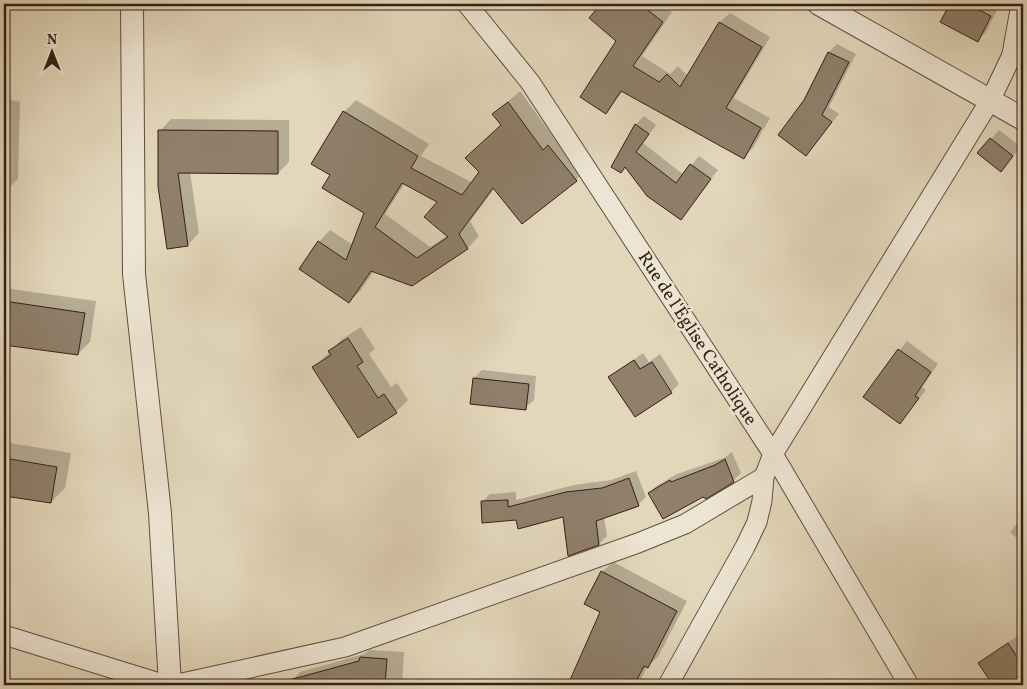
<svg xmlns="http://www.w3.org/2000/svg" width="1027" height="689" viewBox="0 0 1027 689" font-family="Vollkorn,serif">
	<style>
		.shadow { fill: #0003; fill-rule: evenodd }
		.building { fill: #8f7f6b; stroke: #332015; fill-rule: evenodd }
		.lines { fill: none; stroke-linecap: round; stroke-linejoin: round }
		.minor-casing { stroke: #5f4e3e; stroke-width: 21 }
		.tertiary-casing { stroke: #5f4e3e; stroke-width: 24 }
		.minor { stroke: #ede5d3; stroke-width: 19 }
		.tertiary { stroke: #ede5d3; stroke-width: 22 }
		.labels { text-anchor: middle; stroke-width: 5; stroke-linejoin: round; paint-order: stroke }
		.street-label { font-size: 18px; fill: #332015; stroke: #ede5d3 }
	</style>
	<rect width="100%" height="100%" fill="#e3d7bb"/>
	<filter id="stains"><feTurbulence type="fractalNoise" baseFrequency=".004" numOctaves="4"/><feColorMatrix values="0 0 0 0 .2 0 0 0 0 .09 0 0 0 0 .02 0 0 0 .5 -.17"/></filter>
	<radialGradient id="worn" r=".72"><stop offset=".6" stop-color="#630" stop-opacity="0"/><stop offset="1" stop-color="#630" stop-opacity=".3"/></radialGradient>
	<g class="shadow">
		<path d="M603 4H661L672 12 642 56 670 74 678 66 688 76 720 22 730 13 770 37 734 98 770 118 753 148 744 157 623 91 606 112 617 41 590 18Z"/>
		<path d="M951 4H990L998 8 986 32 978 40 942 21Z"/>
		<path d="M837 44 856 54 829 107 839 114 806 155 805 101 829 52Z"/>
		<path d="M1023 86V95L1019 92Z"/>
		<path d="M520 91 555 139 561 135 588 168 576 180 495 188 470 221 479 236 468 248 412 284 374 271 361 290 349 302 319 242 330 230 353 245 365 213 331 175 344 112 356 100 429 144 421 156 473 183 481 172 502 125 494 114ZM405 183 439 201 448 235 430 247 385 214Z"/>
		<path d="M4 98 20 102 18 179 5 191Z"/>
		<path d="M644 116 656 125 643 143 684 175 699 156 718 170 680 219 626 166 621 172 613 167 636 124Z"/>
		<path d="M171 119 289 120V162L278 173 190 172 199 233 188 245 160 131Z"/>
		<path d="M999 130 1021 147 1001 170 979 153Z"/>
		<path d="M4 288 96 301 90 342 78 354 4 343Z"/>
		<path d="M361 327 375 349 369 354 391 387 397 383 408 400 396 412 314 368 342 339Z"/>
		<path d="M907 341 938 364 922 387 926 390 900 422 865 397Z"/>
		<path d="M643 353 649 362 660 354 679 384 671 392 635 416 610 377Z"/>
		<path d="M482 370 536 376 534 400 525 408 474 378Z"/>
		<path d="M4 442 71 453 65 488 51 502 4 494Z"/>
		<path d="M732 452 741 473 733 481 649 493 656 486 677 474 724 458Z"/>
		<path d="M636 471 646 497 638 505 604 517 607 536 599 544 564 515 517 519 482 502 490 494 516 492V500L574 485 611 480Z"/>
		<path d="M1023 516V544L1010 532Z"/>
		<path d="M613 562 687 601 658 657 647 667 638 685H584L571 679 602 611V572Z"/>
		<path d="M1017 636 1023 646V679L1014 685H994L979 663Z"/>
		<path d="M369 650 404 652 402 685H304L293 679 300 672 364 654Z"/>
	</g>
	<g class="building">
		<path d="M601 4H640L663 22 633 66 659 82 667 74 680 87 719 22 762 47 726 108 761 128 744 159 621 91 606 114 580 97 616 41 589 18Z"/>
		<path d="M950 4H967L991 16 978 42 940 22Z"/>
		<path d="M828 52 849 62 822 115 832 122 806 156 778 135 804 100Z"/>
		<path d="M508 102 543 150 548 145 577 181 522 224 493 188 459 234 468 249 412 286 371 271 349 303 299 269 318 241 346 260 364 213 322 188 330 175 311 164 343 111 418 156 411 168 462 195 479 172 465 158 501 125 492 114ZM402 183 437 202 424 217 448 237 417 258 375 227Z"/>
		<path d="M635 124 649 134 636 152 676 183 690 164 711 179 681 220 647 196 625 167 621 173 611 167Z"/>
		<path d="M158 130 278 131V174L178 173 188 246 167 249 158 186Z"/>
		<path d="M990 138 1013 156 1001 172 977 153Z"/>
		<path d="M4 301 85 313 78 355 4 345Z"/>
		<path d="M348 338 363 362 357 366 378 398 384 394 397 413 358 438 312 367 331 355 328 351Z"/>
		<path d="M898 349 931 372 915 396 919 398 900 424 863 397Z"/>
		<path d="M634 360 640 369 652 362 672 393 635 417 608 377Z"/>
		<path d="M473 378 529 384 526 410 470 404Z"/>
		<path d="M4 458 57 467 51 503 4 496Z"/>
		<path d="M725 459 734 482 706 499 703 497 663 519 648 493 670 480 671 482 715 465Z"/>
		<path d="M629 478 639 506 596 521 599 545 568 556 563 517 518 529 516 520 482 523 481 501 508 500V507L566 492 602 488Z"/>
		<path d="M601 571 677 611 648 668 644 666 634 685H581L570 680 600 612 584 604Z"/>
		<path d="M1008 643 1023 666V681L1016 685H993L978 663Z"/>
		<path d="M360 657 387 659 385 685H290L289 680 359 661Z"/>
	</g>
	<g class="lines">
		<defs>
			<g id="minor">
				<path d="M467 4 530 82 773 454 909 685"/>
				<path d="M1012 54 1021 4"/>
				<path d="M4 635 166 685"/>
				<path d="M173 685 345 647 638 543 685 524 764 477"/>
				<path d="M668 685 745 547 757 522 762 501 764 477 773 454 991 99 1011 57 1023 41"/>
			</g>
			<g id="tertiary">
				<path d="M132 4 134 274 160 513 170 685"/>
				<path d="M819 4 1023 119"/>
			</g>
		</defs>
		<use href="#minor" class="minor-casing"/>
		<use href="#tertiary" class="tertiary-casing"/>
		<use href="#minor" class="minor"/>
		<use href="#tertiary" class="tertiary"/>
	</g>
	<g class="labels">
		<g class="street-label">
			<text transform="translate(698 338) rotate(57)" y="6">Rue de l'Église Catholique</text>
		</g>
	</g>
	<rect width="1027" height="689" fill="none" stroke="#e3d7bb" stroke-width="20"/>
	<rect x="5" y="5" width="1017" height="679" fill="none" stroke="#332015" stroke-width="2.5"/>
	<rect x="10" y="10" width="1007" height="669" fill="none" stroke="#332015"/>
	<g transform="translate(52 52)" stroke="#ede5d3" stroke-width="4" paint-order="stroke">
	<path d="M0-4L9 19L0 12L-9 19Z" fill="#332015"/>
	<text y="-8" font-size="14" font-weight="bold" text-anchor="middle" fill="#332015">N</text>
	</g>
	<rect width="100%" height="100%" filter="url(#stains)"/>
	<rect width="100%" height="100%" fill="url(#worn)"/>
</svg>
